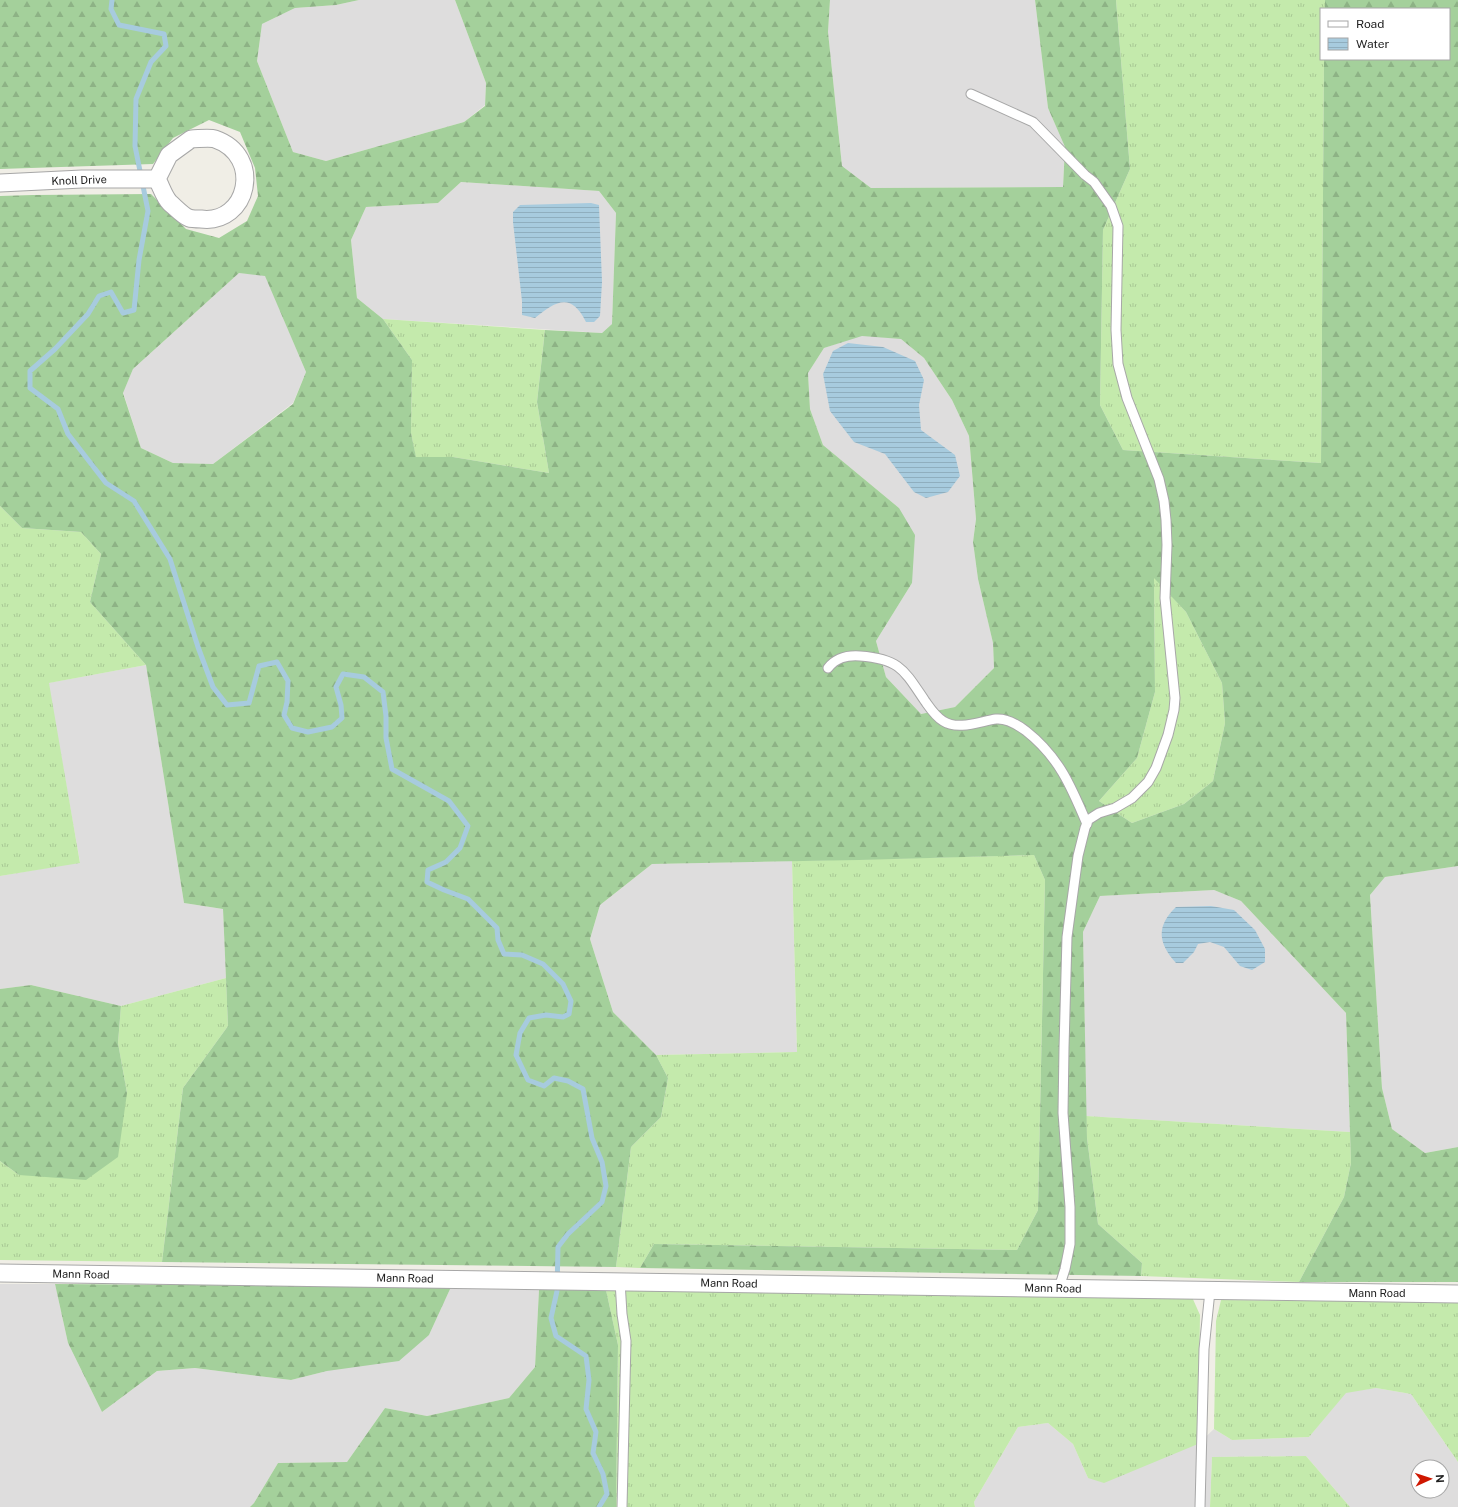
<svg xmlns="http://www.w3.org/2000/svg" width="1458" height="1507" viewBox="0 0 1458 1507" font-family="'Public Sans',sans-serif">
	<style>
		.residential { fill: #dedddd; fill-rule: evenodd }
		.grass { fill: url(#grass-tufts) }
		.forest { fill: url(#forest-firs); fill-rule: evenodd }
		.water { fill: url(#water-rules) }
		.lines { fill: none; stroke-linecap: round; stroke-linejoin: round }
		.stream { stroke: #a7cbde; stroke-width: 5 }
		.service-casing { stroke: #a7a7a7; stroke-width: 11 }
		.minor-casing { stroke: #a7a7a7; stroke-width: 19 }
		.service { stroke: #fff; stroke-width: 9 }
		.minor { stroke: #fff; stroke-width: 17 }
		.labels { text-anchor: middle; stroke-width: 4; stroke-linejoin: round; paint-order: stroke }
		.street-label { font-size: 11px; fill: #202020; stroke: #fff }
	</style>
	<defs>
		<pattern id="grass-tufts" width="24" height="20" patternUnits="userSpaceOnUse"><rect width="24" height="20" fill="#c4eaac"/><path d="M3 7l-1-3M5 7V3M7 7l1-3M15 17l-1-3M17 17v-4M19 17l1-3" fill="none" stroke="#a8c894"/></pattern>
		<pattern id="forest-firs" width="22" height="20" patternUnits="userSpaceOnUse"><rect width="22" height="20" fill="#a4d09b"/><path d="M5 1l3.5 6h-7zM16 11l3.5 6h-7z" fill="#8db285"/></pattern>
		<pattern id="water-rules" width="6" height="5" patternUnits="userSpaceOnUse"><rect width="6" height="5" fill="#a7cbde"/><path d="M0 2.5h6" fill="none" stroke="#8faebe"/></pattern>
	</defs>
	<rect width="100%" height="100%" fill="#f0eee6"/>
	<g class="residential">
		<path d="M359 0H455L486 83 485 105 464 122 326 161 293 152 257 61 262 24 295 8 336 5Z"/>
		<path d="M830 0H1035L1048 108 1065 147 1063 187 871 188 842 166 828 32Z"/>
		<path d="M461 182 599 191 616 213 612 324 602 333 383 319 357 298 351 240 366 207 438 203Z"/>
		<path d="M239 273 265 275 306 372 293 403 213 464 173 463 141 448 123 392 133 369Z"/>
		<path d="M862 335 901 339 924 358 952 400 969 436 976 519 973 542 978 579 993 643 994 668 955 707 921 714 886 677 876 641 912 583 899 508 823 445 810 409 808 373 824 348Z"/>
		<path d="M146 665 184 903 223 909 226 978 121 1006 31 985 0 989V876L80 862 48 683Z"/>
		<path d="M792 861 797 1052 656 1055 613 1012 590 939 600 905 652 864Z"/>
		<path d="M1458 866V1147L1425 1153 1392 1129 1382 1088 1370 895 1385 877Z"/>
		<path d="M1214 890 1241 901 1346 1013 1350 1132 1086 1116 1083 932 1100 896Z"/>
		<path d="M0 1284H55L68 1343 102 1412 157 1371 195 1368 291 1380 327 1371 429 1335 451 1287 539 1290 535 1367 509 1398 427 1416 385 1408 347 1462 278 1463 254 1503 250 1507H0Z"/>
		<path d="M1376 1388 1411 1394 1458 1462V1507H1350L1306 1456 1212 1457 1210 1507H975L974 1502 1018 1427 1048 1423 1073 1444 1088 1478 1198 1444 1214 1429 1232 1440 1309 1437 1346 1392ZM1418 1467H1442V1491H1418Z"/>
	</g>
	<g class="grass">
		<path d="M1116 0H1325V9H1321V59H1324L1321 463 1123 450 1100 405 1103 230 1130 169Z"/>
		<path d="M383 319 545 330 537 402 549 473 453 457 416 458 411 433 412 360Z"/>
		<path d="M0 506 22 528 81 532 101 554 90 602 146 665 49 683 80 863 0 876Z"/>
		<path d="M1154 577 1186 612 1222 683 1225 723 1213 781 1184 804 1132 823 1099 801 1137 758 1155 692Z"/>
		<path d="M1034 855 1045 880 1038 1210 1017 1250 654 1244 640 1268 616 1267 631 1147 661 1117 668 1078 656 1055 797 1052 792 861Z"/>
		<path d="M226 978 228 1026 183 1088 162 1262 0 1260V1161L19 1175 127 1093 118 1043 121 1006Z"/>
		<path d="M1086 1116 1350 1132 1351 1163 1344 1197 1299 1282 1141 1276 1142 1263 1098 1224 1087 1138Z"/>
		<path d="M606 1290 1192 1297 1200 1315 1198 1444 1104 1483 1088 1478 1073 1444 1048 1423 1018 1427 974 1502 975 1507H616L618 1345Z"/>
		<path d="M1221 1300 1458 1302V1462L1411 1394 1376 1388 1346 1393 1309 1437 1232 1440 1214 1429 1216 1321Z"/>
		<path d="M1306 1456 1350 1507H1210L1212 1457Z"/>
	</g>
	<g class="forest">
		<path d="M0 0H359L336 5 295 8 262 24 257 61 293 152 326 161 464 122 485 106 486 83 455 0H830L828 32 842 166 871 188 1063 187 1065 147 1048 108 1035 0H1116L1130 169 1103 230 1100 405 1123 450 1321 463 1324 59H1449V9H1325V0H1458V866L1385 877 1370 895 1382 1088 1392 1129 1425 1153 1458 1147V1282H1299L1344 1197 1351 1163 1346 1013 1241 901 1214 890 1100 896 1083 932 1087 1138 1098 1224 1142 1263 1141 1276 640 1268 654 1244 1017 1250 1038 1210 1045 880 1034 855 859 860 652 864 600 905 590 939 613 1012 656 1055 668 1078 661 1117 631 1147 616 1267 162 1262 183 1088 228 1026 223 909 184 903 146 665 90 602 101 554 81 532 22 528 0 506V196L33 195 151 194 186 229 219 238 247 221 258 196 255 168 240 132 209 120 173 138 153 164 0 169ZM461 182 599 191 616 213 612 324 602 333 545 330 537 402 549 473 453 457H416L411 433 412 360 383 319 357 298 351 240 366 207 438 203ZM239 273 265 276 306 372 293 404 213 464 173 463 141 448 123 393 133 369ZM862 336 901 339 924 358 952 400 969 436 976 519 973 542 978 579 993 643 994 668 955 707 921 714 886 677 876 641 912 583 915 535 899 508 823 445 810 409 808 373 824 348ZM1154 578 1186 612 1222 683 1225 723 1213 781 1184 804 1132 823 1099 801 1137 758 1155 692Z"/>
		<path d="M31 985 121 1006 118 1043 127 1093 118 1157 86 1180 19 1175 0 1161V989Z"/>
		<path d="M55 1284 451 1287 429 1335 399 1361 327 1371 291 1380 195 1368 157 1371 102 1412 68 1343Z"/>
		<path d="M539 1290H606L618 1345 616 1507H250L254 1503 278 1463 347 1462 385 1408 427 1416 509 1398 535 1367Z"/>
	</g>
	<g class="water">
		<path d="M591 203 599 205 602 282 600 316 594 322H586C571 292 556 301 535 318L522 315V301L513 222V212L520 205Z"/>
		<path d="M848 343 883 347 915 361 924 380 919 405 921 430 955 455 960 476 948 492 926 498 914 492 885 454 854 442 830 411 823 374 833 351Z"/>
		<path d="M1211 906 1234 910 1255 930 1265 949V962L1252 970 1240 966 1224 947 1210 942 1198 944 1194 952 1183 963H1176C1158 943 1156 926 1176 907Z"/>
	</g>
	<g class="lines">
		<path class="stream" d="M112 0 111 9 119 25 164 34 166 46 151 62 136 99 135 146 148 211 139 260 134 310 123 313 111 292 99 296 88 314 55 349 30 371V388L58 409 68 434 106 483 134 501 170 559 198 647 213 687 227 705 249 703 259 666 277 662 288 681 287 702 284 715 292 728 308 732 332 727 342 718 341 705 336 687 343 674 364 677 383 692 386 716V738L392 769 449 801 468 826 460 848 446 862 428 870 427 882 444 890 468 899 497 928 498 940 504 954 522 955 543 964 563 984 571 1001 569 1014 563 1017 546 1015 529 1018 520 1033 516 1055 528 1080 544 1086 554 1078 568 1081 583 1089 592 1138 602 1162 606 1186 602 1202 568 1234 558 1247 557 1291 551 1318 556 1336 586 1356 589 1380 586 1409 596 1432 593 1453 603 1474 607 1494 599 1507"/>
		<defs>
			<g id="service">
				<path d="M971 94 1033 122 1085 175 1094 182 1111 206 1118 226 1116 330 1118 364 1127 398 1159 479 1164 501 1166 520 1167 545 1165 598 1175 698 1174 710 1168 735 1156 768 1148 782 1132 798 1115 808 1099 813 1088 820 1085 828 1078 856 1067 937 1064 1048 1063 1113 1070 1207V1244L1065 1269 1059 1288"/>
				<path d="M828 668C836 658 846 655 860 656 900 659 904 670 925 701 930 708 935 716 943 721 958 731 981 721 996 719 1007 718 1018 725 1026 731 1059 757 1071 786 1087 824"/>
				<path d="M620 1281 622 1314 626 1341 622 1507"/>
				<path d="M1200 1507 1204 1349 1210 1291"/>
			</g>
			<g id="minor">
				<path d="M191 139C198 139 209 137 215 139 264 156 248 225 201 219 198 219 192 219 189 218 183 216 175 207 170 203 164 197 161 186 157 179L169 155Z"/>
				<path d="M0 183 82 179H157"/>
				<path d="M0 1273 1458 1294"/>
			</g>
		</defs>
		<use href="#service" class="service-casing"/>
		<use href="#minor" class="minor-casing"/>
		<use href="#service" class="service"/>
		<use href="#minor" class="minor"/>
	</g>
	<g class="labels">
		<g class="street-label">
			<text transform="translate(79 180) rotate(-2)" y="4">Knoll Drive</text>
			<text transform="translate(81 1274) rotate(1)" y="4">Mann Road</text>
			<text transform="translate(405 1278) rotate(1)" y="4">Mann Road</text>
			<text transform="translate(729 1283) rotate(1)" y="4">Mann Road</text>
			<text transform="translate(1053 1288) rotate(1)" y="4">Mann Road</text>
			<text x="1377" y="1297">Mann Road</text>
		</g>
	</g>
	<rect x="1320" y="8" width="130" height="52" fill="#ffffff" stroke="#a6a6a6"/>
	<rect x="1328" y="21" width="20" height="6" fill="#ffffff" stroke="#a6a6a6"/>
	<text x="1356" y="28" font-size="12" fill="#202020">Road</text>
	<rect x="1328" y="38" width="20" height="12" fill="url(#water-rules)" stroke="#a6a6a6"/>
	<text x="1356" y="48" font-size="12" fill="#202020">Water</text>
	<g transform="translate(1430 1479) rotate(87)"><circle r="19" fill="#ffffff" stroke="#a6a6a6"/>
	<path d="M0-3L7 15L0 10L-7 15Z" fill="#cf1700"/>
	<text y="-6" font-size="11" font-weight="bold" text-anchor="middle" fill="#202020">N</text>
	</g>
</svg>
